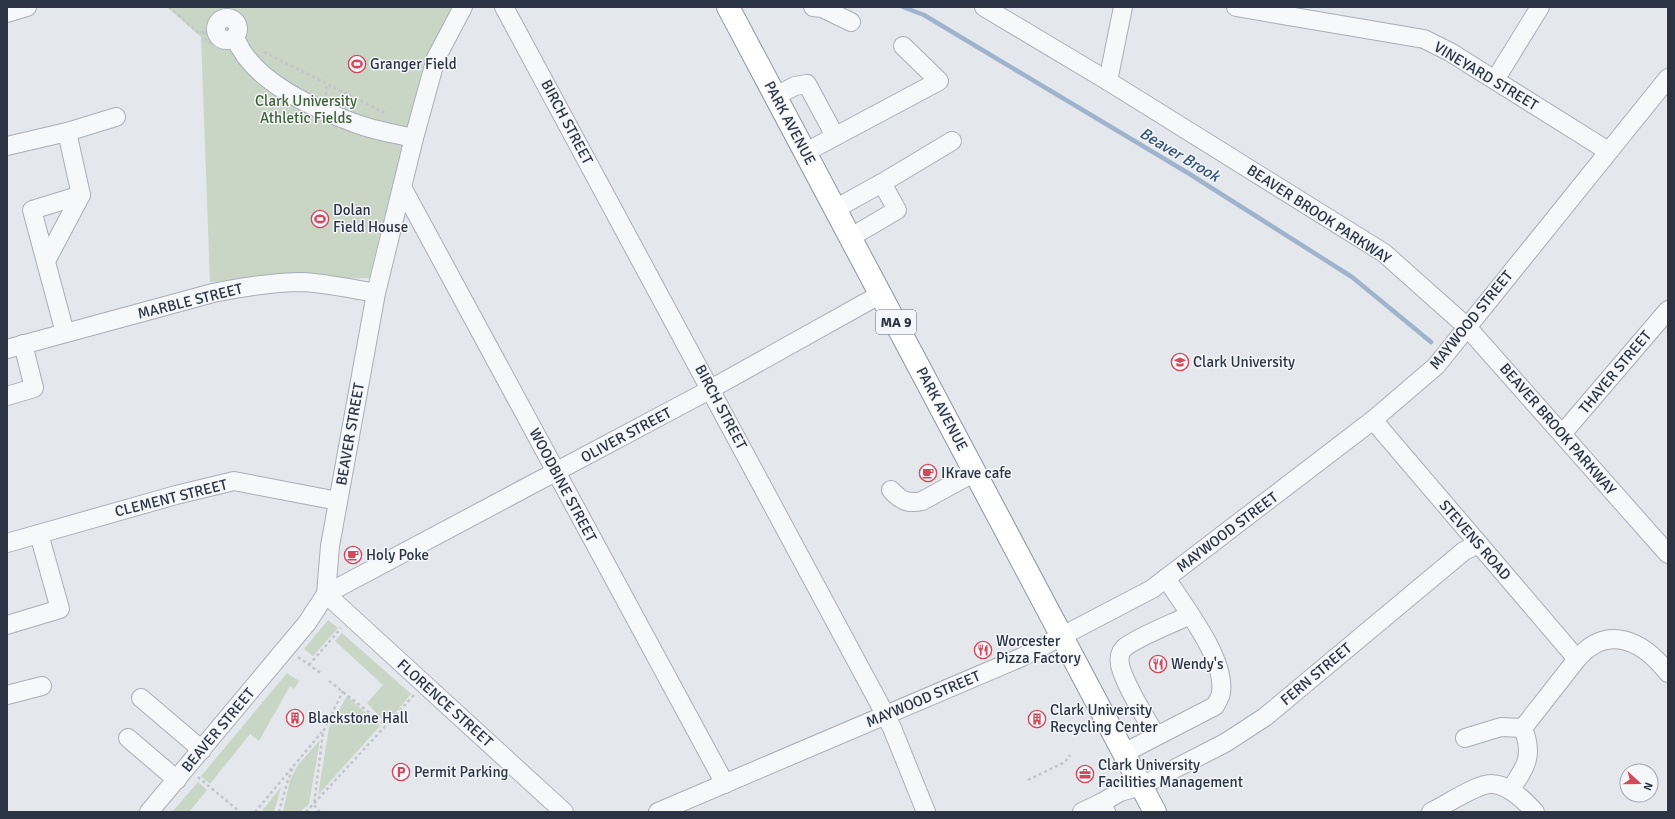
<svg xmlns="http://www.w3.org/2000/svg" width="1675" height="819" viewBox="0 0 1675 819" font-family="Signika,sans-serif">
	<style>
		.green { fill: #c9d6c5 }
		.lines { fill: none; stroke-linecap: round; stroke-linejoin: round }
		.stream { stroke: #9fb4cc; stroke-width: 4.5 }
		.minor-casing { stroke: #a9aeb7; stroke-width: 20 }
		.highway-casing { stroke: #8b94a3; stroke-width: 24 }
		.path { stroke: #c2c5cb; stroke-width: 2.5; stroke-dasharray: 3 3; stroke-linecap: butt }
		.minor { stroke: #f7f8fa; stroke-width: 18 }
		.highway { stroke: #fff; stroke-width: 22 }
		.labels { text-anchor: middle; stroke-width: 3; stroke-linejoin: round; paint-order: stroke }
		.shield { fill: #f4f6f9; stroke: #676e7b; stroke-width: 1 }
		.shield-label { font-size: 14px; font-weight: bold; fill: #2b3445 }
		.poi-label { font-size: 15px; fill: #2b3445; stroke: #f4f6f9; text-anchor: start }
		.street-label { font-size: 15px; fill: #2b3445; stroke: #f4f6f9 }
		.park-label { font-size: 15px; fill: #3f6138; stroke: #f4f6f9 }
		.water-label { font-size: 16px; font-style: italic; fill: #34527a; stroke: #f4f6f9 }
	</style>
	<rect width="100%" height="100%" fill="#e4e7ec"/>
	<g class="green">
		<path d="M167 7H453L424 62 369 278 210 282 201 37Z"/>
		<path d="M328 620 338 628 313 656 304 649Z"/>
		<path d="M342 633 411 694 390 719 384 721 367 703 383 685 335 641Z"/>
		<path d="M287 673 299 681 294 689 290 686 259 741 250 734 210 784 201 776Z"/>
		<path d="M347 696 380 726 318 795 329 728Z"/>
		<path d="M320 740 309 804 300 812H283L290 780 298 765Z"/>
		<path d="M198 782 207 790 189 812H172Z"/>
		<path d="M281 787 274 812H261Z"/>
	</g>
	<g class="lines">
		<path class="stream" d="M903 7 924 15 1188 173 1352 277 1431 342"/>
		<defs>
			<g id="minor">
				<path d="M504 7 879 703 892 728 926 812"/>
				<path d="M813 7 822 8 851 22"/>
				<path d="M984 7 1108 81 1384 253 1467 327 1668 554"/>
				<path d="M1236 7 1424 39 1450 52 1608 151"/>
				<path d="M7 13 27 7"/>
				<circle cx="227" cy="29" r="11"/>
				<path d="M235 37C252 83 318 110 360 125 377 131 396 134 414 138"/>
				<path d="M1495 80 1540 7"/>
				<path d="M1108 81 1123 7"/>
				<path d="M776 96 795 86 807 84 835 136"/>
				<path d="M7 146 67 132"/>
				<path d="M806 152 939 81 903 46"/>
				<path d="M882 183 952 141"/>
				<path d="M402 187 725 784"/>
				<path d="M835 209 882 183 897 210 851 237"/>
				<path d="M46 261 81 195"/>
				<path d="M65 333 32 210 81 195 67 132 116 117"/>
				<path d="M7 349 213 293C243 287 272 282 302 282 326 283 352 289 376 293"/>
				<path d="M7 396 34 388 23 344"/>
				<path d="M1373 420 1577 659"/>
				<path d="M1562 434 1668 310"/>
				<path d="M891 490C901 501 908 504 922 501L975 472"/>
				<path d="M7 543 176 495 234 481 338 501"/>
				<path d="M7 625 60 609 39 534"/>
				<path d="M7 695 42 686"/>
				<path d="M141 698 202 750"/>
				<path d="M1523 728 1577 659C1608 623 1643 641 1668 673"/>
				<path d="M1156 736C1145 716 1125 686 1120 665 1119 659 1120 652 1124 648 1137 637 1174 623 1190 615"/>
				<path d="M128 738 177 780"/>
				<path d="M1465 738 1501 727 1523 728"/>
				<path d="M1124 753 1215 706C1217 702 1221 697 1221 692 1226 659 1183 605 1166 578"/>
				<path d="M1510 790C1526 767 1534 756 1523 728"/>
				<path d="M149 812 307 623 326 594 330 546 376 293 414 138 436 58 463 7"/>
				<path d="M564 812 326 594 700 395 881 294"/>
				<path d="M658 812 1022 657 1152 589 1373 420 1436 366 1668 78"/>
				<path d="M1082 812 1101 803"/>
				<path d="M1106 812 1101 803 1120 792 1141 786 1225 743 1265 717 1464 551 1479 544"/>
				<path d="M1431 812C1446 805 1476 784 1491 784 1508 784 1524 800 1535 812"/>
			</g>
			<path id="highway" d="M728 7 1155 812"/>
		</defs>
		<use href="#minor" class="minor-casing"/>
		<use href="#highway" class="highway-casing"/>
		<g class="path">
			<path d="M169 7 199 33 216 29"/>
			<path d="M228 18 233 7"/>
			<path d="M223 47C178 41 226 0 241 23"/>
			<path d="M264 52 385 113"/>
			<path d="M326 95 327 84"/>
			<path d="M298 657 322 674"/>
			<path d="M309 665 341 628"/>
			<path d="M329 681 385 725"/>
			<path d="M198 777 240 812"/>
			<path d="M1028 780 1065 762 1070 755"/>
			<path d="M255 812 322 732"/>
			<path d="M279 812 287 783 294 765"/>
			<path d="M306 812 414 695"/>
			<path d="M320 812 314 805 323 732 343 691"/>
		</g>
		<use href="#minor" class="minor"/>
		<use href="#highway" class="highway"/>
	</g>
	<defs>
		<symbol id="stadium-ring" viewBox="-11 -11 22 22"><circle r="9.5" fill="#f4f6f9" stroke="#d1495b" stroke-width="1.5"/><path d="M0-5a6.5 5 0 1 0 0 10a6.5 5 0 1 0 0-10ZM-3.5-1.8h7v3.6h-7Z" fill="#d1495b"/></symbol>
		<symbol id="university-ring" viewBox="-11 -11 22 22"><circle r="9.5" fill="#f4f6f9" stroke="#d1495b" stroke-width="1.5"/><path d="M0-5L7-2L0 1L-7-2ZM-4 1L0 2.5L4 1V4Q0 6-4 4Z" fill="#d1495b"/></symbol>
		<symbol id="cafe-ring" viewBox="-11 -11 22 22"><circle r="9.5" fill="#f4f6f9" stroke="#d1495b" stroke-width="1.5"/><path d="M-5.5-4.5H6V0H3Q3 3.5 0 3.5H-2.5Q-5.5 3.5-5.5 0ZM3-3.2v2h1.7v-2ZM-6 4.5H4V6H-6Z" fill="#d1495b"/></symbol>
		<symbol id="restaurant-ring" viewBox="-11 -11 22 22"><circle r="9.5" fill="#f4f6f9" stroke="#d1495b" stroke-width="1.5"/><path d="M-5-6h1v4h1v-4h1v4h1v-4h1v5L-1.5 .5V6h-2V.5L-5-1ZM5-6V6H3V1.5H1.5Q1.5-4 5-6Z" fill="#d1495b"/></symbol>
		<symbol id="building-ring" viewBox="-11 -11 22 22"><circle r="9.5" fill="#f4f6f9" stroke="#d1495b" stroke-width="1.5"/><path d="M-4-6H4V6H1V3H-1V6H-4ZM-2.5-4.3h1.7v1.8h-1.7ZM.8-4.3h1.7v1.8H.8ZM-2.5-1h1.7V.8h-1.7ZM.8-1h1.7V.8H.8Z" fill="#d1495b"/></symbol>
		<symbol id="parking-ring" viewBox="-11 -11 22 22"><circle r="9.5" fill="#f4f6f9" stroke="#d1495b" stroke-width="1.5"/><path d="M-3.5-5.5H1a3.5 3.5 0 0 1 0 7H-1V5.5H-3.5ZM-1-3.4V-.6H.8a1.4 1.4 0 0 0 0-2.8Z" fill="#d1495b"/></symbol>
		<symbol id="office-ring" viewBox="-11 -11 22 22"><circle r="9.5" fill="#f4f6f9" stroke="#d1495b" stroke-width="1.5"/><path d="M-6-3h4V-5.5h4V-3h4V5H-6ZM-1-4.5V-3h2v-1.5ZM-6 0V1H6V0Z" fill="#d1495b"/></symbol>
	</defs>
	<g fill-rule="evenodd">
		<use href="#stadium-ring" x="347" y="54" width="20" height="20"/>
		<use href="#stadium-ring" x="310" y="209" width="20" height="20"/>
		<use href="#university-ring" x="1170" y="352" width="20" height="20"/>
		<use href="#cafe-ring" x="918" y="463" width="20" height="20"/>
		<use href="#cafe-ring" x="343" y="545" width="20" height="20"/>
		<use href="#restaurant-ring" x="973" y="640" width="20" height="20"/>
		<use href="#restaurant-ring" x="1148" y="654" width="20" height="20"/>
		<use href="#building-ring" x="285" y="708" width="20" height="20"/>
		<use href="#building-ring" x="1027" y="709" width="20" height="20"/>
		<use href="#parking-ring" x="391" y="762" width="20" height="20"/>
		<use href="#office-ring" x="1075" y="764" width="20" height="20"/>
	</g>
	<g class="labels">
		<rect class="shield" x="876" y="310" width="40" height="24" rx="3"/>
		<g class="shield-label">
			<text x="896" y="327">MA 9</text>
		</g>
		<g class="poi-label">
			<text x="370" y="69">Granger Field</text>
			<text x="333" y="215">Dolan<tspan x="333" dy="17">Field House</tspan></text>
			<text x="1193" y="367">Clark University</text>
			<text x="941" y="478">IKrave cafe</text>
			<text x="366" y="560">Holy Poke</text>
			<text x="996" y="646">Worcester<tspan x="996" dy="17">Pizza Factory</tspan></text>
			<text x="1171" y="669">Wendy's</text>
			<text x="1050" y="715">Clark University<tspan x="1050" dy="17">Recycling Center</tspan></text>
			<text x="308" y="723">Blackstone Hall</text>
			<text x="1098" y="770">Clark University<tspan x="1098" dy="17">Facilities Management</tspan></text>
			<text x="414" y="777">Permit Parking</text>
		</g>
		<g class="street-label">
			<text transform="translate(1486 76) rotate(31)" y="5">VINEYARD STREET</text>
			<text transform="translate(567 122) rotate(62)" y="5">BIRCH STREET</text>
			<text transform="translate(790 123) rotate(62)" y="5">PARK AVENUE</text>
			<text transform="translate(1319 214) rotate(33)" y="5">BEAVER BROOK PARKWAY</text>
			<text transform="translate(190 301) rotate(-14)" y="5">MARBLE STREET</text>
			<text transform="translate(1471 320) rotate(-51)" y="5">MAYWOOD STREET</text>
			<text transform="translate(1615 372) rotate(-50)" y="5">THAYER STREET</text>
			<text transform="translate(721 407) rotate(62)" y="5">BIRCH STREET</text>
			<text transform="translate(942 409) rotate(62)" y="5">PARK AVENUE</text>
			<text transform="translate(1558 429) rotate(49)" y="5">BEAVER BROOK PARKWAY</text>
			<text transform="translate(350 434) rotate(-80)" y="5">BEAVER STREET</text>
			<text transform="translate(626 435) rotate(-28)" y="5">OLIVER STREET</text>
			<text transform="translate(563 485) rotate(62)" y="5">WOODBINE STREET</text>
			<text transform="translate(171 498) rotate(-14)" y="5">CLEMENT STREET</text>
			<text transform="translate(1227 532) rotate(-37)" y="5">MAYWOOD STREET</text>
			<text transform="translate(1475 540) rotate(49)" y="5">STEVENS ROAD</text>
			<text transform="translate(1316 674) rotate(-40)" y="5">FERN STREET</text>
			<text transform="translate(923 699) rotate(-23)" y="5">MAYWOOD STREET</text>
			<text transform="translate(445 703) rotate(42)" y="5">FLORENCE STREET</text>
			<text transform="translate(218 730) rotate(-50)" y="5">BEAVER STREET</text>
		</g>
		<g class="park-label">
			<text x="306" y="106">Clark University<tspan x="306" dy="17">Athletic Fields</tspan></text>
		</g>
		<g class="water-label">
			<text transform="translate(1180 154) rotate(31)" y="6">Beaver Brook</text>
		</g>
	</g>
	<rect width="1675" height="819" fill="none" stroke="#2b3445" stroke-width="16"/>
	<g transform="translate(1639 783) rotate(111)"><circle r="19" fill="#f4f6f9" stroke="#a4a8b1"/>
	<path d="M0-3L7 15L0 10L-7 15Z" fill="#d1495b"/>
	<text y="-6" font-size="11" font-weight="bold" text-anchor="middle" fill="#2b3445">N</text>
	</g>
</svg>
